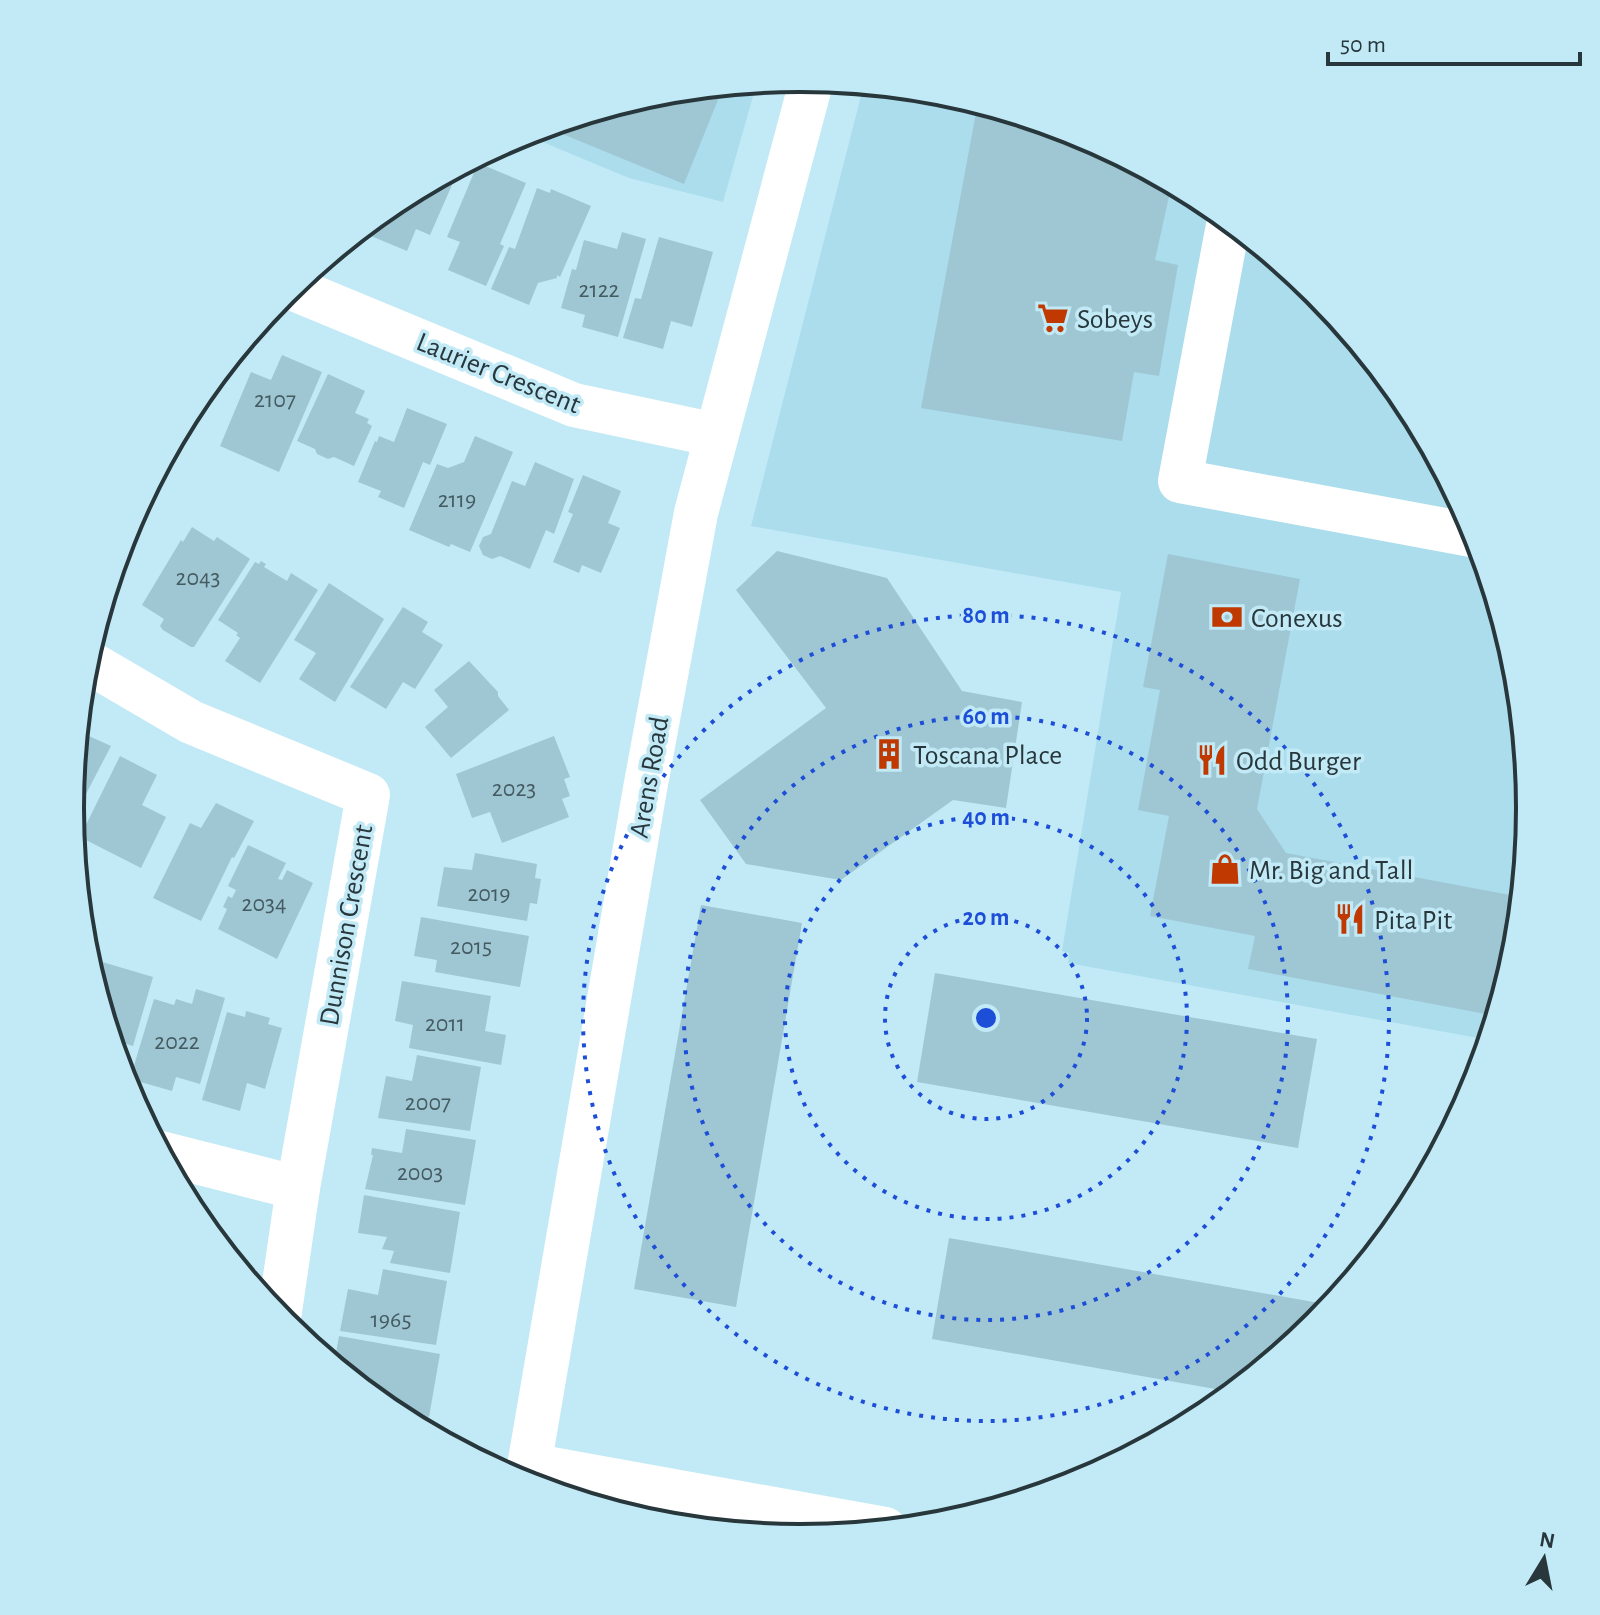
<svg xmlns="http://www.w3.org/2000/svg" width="1600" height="1615" viewBox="0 0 1600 1615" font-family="'Alegreya Sans',sans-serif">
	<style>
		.built { fill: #acddec }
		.building { fill: #9fc7d3 }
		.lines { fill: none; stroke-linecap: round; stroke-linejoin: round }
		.minor { stroke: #fff; stroke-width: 44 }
		.ring { fill: none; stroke: #1d4ed8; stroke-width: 4; stroke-dasharray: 4 8 }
		.labels { text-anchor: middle; stroke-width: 7; stroke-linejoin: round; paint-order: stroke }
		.number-label { font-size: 24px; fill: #455b62 }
		.poi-label { font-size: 28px; fill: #27373c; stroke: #c2eaf6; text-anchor: start }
		.street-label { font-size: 28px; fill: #27373c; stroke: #c2eaf6 }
		.rim { fill: none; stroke: #27373c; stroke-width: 4 }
		.centre { fill: #1d4ed8; stroke: #c2eaf6; stroke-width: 4 }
		.ring-label { font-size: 24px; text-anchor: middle; font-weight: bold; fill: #1d4ed8; stroke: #c2eaf6; stroke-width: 7; stroke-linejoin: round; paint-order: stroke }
	</style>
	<rect width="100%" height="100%" fill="#c2eaf6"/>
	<g class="built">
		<path d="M757 82 723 202 629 178 521 133 658 91Z"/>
		<path d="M864 84 943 92 1080 133 1206 201 1317 292 1407 402 1475 529 1516 666 1530 808 1516 950 1489 1040 1068 963 1069 953 1062 951 1121 592 751 526Z"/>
	</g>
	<g class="building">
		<path d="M724 85 684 184 543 126 658 91Z"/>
		<path d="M978 102 1080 133 1172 183 1155 260 1178 265 1159 376 1134 372 1122 441 921 408Z"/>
		<path d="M478 163 526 183 500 244 504 246 486 286 448 270 460 242 447 237Z"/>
		<path d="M456 168 459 169 430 235 416 229 407 251 371 236 381 212 395 200Z"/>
		<path d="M537 188 550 193 551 189 591 206 560 277 557 275V278L538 283 529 305 491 289 509 247 515 249Z"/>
		<path d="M622 232 646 239 618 337 582 327 585 315 561 308 572 269 576 270 584 240 617 249Z"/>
		<path d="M659 237 713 252 692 327 671 321 663 349 623 338 635 298 641 299Z"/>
		<path d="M282 355 322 372 279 472 220 446 251 372 271 380Z"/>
		<path d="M328 374 365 391 355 413 369 419 367 423 372 426 354 466 334 457 328 459 317 454 315 449 297 441Z"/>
		<path d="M407 408 447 424 430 465 423 462 404 508 378 497 381 491 358 482 375 441 377 442 379 436 394 442Z"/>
		<path d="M475 436 513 452 470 552 451 544 449 547 409 530 437 464 448 468 464 462Z"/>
		<path d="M535 462 574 479 554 534 546 530 530 569 500 556 492 559 483 555 479 546 483 537 491 534 512 481 525 486Z"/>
		<path d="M583 475 621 491 608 523 620 528 601 573 582 565 579 573 553 562 573 514 568 512Z"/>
		<path d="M192 527 214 541 217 537 250 559 194 647H191L163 630 160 626 164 619 142 605 181 540 183 542Z"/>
		<path d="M777 551 887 578 962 691 1022 702 1006 808 953 800 841 880 746 864 700 800 826 708 736 590Z"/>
		<path d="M1168 554 1300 579 1257 809 1286 853 1521 897 1516 950 1496 1016 1248 969 1255 936 1150 916 1169 816 1138 810 1160 690 1143 687Z"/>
		<path d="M261 561 266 564 264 567 287 581 291 573 318 590 260 683 225 661 240 638 236 635 238 633 218 620 255 562 259 564Z"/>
		<path d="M329 583 384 619 335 702 299 679 316 653 294 640Z"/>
		<path d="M403 607 428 622 422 632 443 645 415 689 403 682 386 709 350 687Z"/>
		<path d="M469 661 498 692V696L509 710 451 758 425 727 448 707 434 690Z"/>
		<path d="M78 731 111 746 75 815 71 813 70 807Z"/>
		<path d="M554 736 570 777 564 779 570 796 562 799 569 817 502 843 490 812 472 818 456 774Z"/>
		<path d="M120 756 157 775 142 805 166 817 141 868 80 837Z"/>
		<path d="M216 803 254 821 234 858 232 857 201 921 153 898 190 823 201 828Z"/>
		<path d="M248 845 286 863 278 879 282 880 287 870 313 883 277 959 218 929 227 909 223 907 228 896 232 898 236 890 228 886Z"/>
		<path d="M475 853 537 864 535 878 541 879 537 904 530 903 527 921 437 906 444 867 472 870Z"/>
		<path d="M701 905 802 923 736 1307 634 1289Z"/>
		<path d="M421 917 529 936 520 987 435 972 437 960 414 956Z"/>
		<path d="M99 961 153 977 133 1046 116 1041 114 1049 94 981Z"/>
		<path d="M935 973 1317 1039 1298 1148 917 1082Z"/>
		<path d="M402 981 491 996 485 1031 506 1035 501 1065 409 1048 413 1025 395 1021Z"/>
		<path d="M196 989 225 998 200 1084 176 1077 172 1091 130 1079 154 999 174 1005 176 999 192 1004Z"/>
		<path d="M246 1011 270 1018 268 1024 282 1028 265 1089 247 1083 240 1111 202 1100 227 1012 245 1017Z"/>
		<path d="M417 1055 481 1067 470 1131 378 1118 386 1076 412 1081Z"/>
		<path d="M406 1129 476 1140 465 1205 365 1189 373 1155H371L372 1148 402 1153Z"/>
		<path d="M364 1195 460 1212 450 1273 390 1263 394 1251 382 1249 387 1237 358 1233Z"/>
		<path d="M949 1238 1331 1305 1316 1324 1232 1392 932 1339Z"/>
		<path d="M383 1269 447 1281 436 1345 340 1331 348 1289 378 1295Z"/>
		<path d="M339 1336 440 1354 429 1417 389 1410 334 1365Z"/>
	</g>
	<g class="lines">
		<g class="minor">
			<path d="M1229 220 1180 481 1477 536"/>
			<path d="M289 287 574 405 716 435"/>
			<path d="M85 660 191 722 368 795 298 1188 279 1318"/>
			<path d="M161 1153 298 1188"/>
			<path d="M529 1465 885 1529"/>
			<path d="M526 1484 645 789 696 513 812 79"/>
		</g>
	</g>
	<g class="ring">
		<circle cx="986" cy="1018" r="101"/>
		<circle cx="986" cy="1018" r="201"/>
		<circle cx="986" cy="1018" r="302"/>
		<circle cx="986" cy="1018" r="403"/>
	</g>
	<defs>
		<symbol id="supermarket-bare" viewBox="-9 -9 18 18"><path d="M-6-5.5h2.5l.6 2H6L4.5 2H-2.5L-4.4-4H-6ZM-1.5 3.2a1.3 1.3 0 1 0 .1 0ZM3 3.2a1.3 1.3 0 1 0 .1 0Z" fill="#c03900" stroke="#c2eaf6" stroke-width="2.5" paint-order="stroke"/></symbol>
		<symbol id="bank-bare" viewBox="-9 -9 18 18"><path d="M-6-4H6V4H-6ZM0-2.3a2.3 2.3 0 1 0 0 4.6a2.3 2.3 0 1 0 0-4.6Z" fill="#c03900" stroke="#c2eaf6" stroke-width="2.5" paint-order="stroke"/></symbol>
		<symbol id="building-bare" viewBox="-9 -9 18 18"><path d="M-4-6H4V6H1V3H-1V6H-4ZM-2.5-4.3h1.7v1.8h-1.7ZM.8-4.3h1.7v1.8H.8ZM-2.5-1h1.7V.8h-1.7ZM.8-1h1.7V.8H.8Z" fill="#c03900" stroke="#c2eaf6" stroke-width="2.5" paint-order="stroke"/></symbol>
		<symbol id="restaurant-bare" viewBox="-9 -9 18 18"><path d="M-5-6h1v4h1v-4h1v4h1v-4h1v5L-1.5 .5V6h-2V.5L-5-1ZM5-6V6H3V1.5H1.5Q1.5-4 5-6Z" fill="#c03900" stroke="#c2eaf6" stroke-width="2.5" paint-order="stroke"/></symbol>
		<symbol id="shop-bare" viewBox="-9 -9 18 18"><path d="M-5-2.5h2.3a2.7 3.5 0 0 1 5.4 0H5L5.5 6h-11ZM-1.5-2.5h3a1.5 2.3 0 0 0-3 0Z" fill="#c03900" stroke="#c2eaf6" stroke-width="2.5" paint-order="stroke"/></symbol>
	</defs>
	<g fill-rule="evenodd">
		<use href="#supermarket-bare" x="1031" y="296" width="44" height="44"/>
		<use href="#bank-bare" x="1205" y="595" width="44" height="44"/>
		<use href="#building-bare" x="867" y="732" width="44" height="44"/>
		<use href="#restaurant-bare" x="1190" y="738" width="44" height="44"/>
		<use href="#shop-bare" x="1203" y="847" width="44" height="44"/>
		<use href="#restaurant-bare" x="1328" y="897" width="44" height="44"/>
	</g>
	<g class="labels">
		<g class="number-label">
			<text x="599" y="297">2122</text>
			<text x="275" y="407">2107</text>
			<text x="457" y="507">2119</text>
			<text x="198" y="585">2043</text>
			<text x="514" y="796">2023</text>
			<text x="489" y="901">2019</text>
			<text x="264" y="911">2034</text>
			<text x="471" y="954">2015</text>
			<text x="445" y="1031">2011</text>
			<text x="177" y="1049">2022</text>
			<text x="428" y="1110">2007</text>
			<text x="420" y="1180">2003</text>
			<text x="391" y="1327">1965</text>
		</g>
		<g class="poi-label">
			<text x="1077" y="328">Sobeys</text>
			<text x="1251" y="627">Conexus</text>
			<text x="913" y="764">Toscana Place</text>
			<text x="1236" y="770">Odd Burger</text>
			<text x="1249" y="879">Mr. Big and Tall</text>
			<text x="1374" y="929">Pita Pit</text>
		</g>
		<g class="street-label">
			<text transform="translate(499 372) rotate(22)" y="10">Laurier Crescent</text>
			<text transform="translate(648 777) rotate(-80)" y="10">Arens Road</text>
			<text transform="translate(345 925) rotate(-80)" y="10">Dunnison Crescent</text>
		</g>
	</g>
	<path d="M0 0H1600V1615H0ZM84 808a716 716 0 1 1 1432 0a716 716 0 1 1-1432 0Z" fill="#c2eaf6" fill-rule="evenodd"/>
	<path class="rim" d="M84 808a716 716 0 1 1 1432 0a716 716 0 1 1-1432 0Z"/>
	<circle cx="986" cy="1018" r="12" class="centre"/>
	<g class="ring-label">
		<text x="986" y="623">80 m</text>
		<text x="986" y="724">60 m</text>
		<text x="986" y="825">40 m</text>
		<text x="986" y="925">20 m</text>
	</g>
	<g transform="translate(1544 1559) rotate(10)" stroke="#c2eaf6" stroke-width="6" paint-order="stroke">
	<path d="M0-6L14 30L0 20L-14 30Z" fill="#27373c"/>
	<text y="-12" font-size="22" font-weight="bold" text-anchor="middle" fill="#27373c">N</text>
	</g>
	<path d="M1328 52v12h252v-12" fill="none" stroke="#27373c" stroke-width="4"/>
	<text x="1340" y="52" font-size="24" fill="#27373c" stroke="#c2eaf6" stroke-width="6" paint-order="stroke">50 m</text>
</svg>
